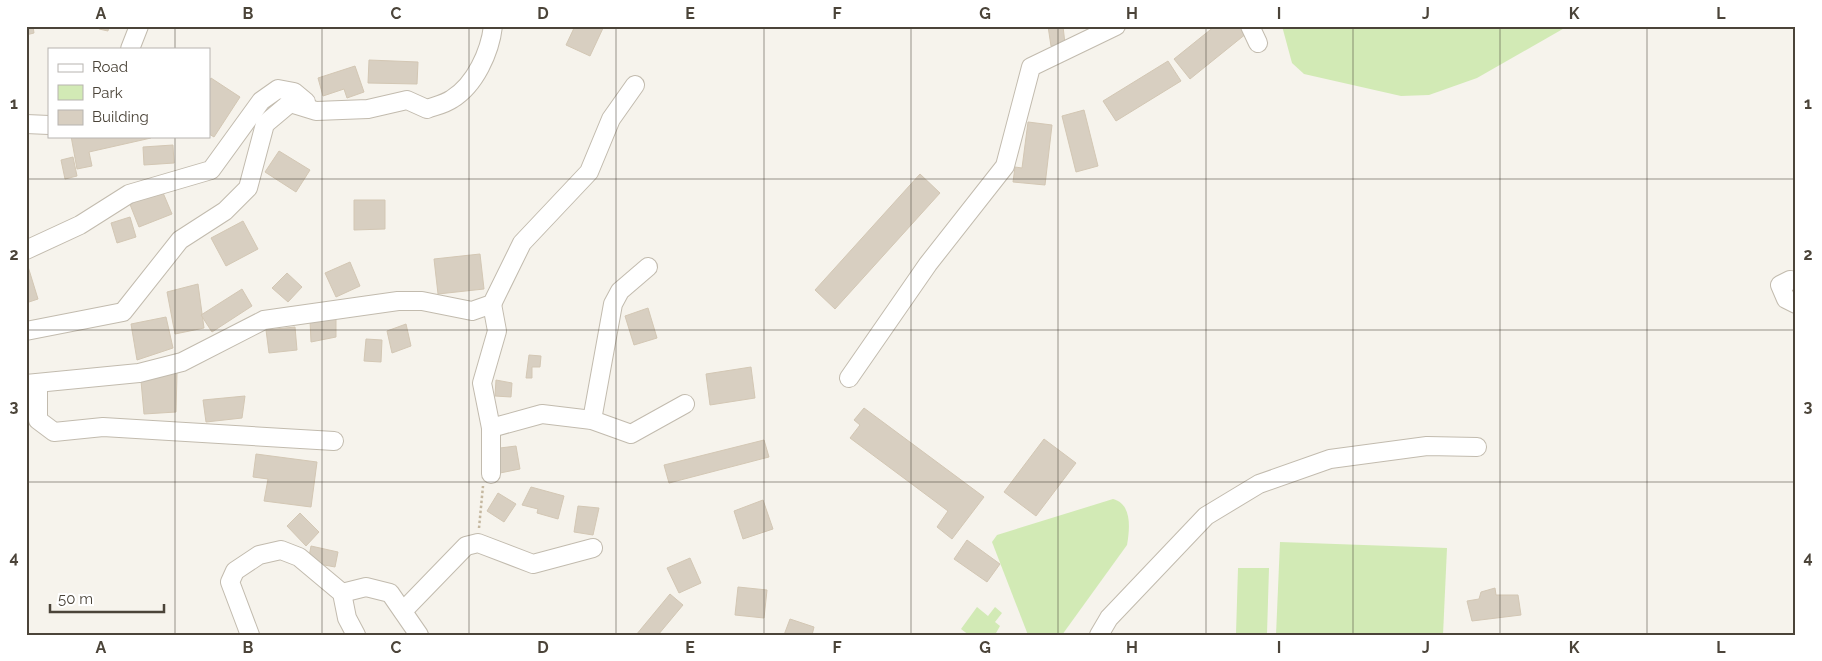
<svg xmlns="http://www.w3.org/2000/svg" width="1822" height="661" viewBox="0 0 1822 661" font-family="Raleway,sans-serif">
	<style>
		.green { fill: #d2eab5 }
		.building { fill: #d8cfc1; stroke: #d3c7b4 }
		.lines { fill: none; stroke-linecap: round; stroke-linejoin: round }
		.minor-casing { stroke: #c2bbae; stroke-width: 20 }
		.path { stroke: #c4b79f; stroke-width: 2.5; stroke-dasharray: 2.5 2.5; stroke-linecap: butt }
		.minor { stroke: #fff; stroke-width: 18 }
		.grid { fill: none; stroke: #4b4439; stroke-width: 1; stroke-opacity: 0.55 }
		.neatline { fill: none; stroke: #4b4439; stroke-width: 2 }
		.grid-label { font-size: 16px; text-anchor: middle; font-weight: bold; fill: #4b4439 }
	</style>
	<rect width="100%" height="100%" fill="#f6f3ec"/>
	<g class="green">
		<path d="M1282 26H1568L1477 78 1429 95 1401 96 1304 74 1292 63Z"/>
		<path d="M1113 499C1132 504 1130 528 1127 545L1062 635H1028L992 542 997 535Z"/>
		<path d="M1280 542 1447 548 1443 635H1276Z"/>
		<path d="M1238 568H1269L1267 634H1236Z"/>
		<path d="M977 607 988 616 995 607 1002 613 995 622 1000 626 996 633 998 635H969L961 629Z"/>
	</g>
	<g class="building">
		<path d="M26 26H33L34 33 26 35Z"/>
		<path d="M100 26H109L108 31 99 29Z"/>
		<path d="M575 26H604L590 56 566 45Z"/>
		<path d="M1048 26H1063L1065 44 1051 46Z"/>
		<path d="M1215 26H1249L1252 29 1190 79 1174 59Z"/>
		<path d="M369 60 418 62 417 84 368 83Z"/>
		<path d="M1168 61 1181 81 1116 121 1103 101Z"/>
		<path d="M355 66 364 92 347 98 344 89 323 96 318 78Z"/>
		<path d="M211 78 240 97 214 137 209 134V82Z"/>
		<path d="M1084 110 1098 166 1076 172 1062 116Z"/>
		<path d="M1028 122 1052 125 1045 185 1013 182 1015 167 1022 168Z"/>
		<path d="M71 136H151V138L89 152 92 166 77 169Z"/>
		<path d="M173 145 174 163 144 165 143 147Z"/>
		<path d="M279 151 310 170 296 192 265 172Z"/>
		<path d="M73 157 77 176 65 179 61 160Z"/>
		<path d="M920 174 940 193 835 309 815 290Z"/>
		<path d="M161 188 172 214 139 227 129 202Z"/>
		<path d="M354 200H385V229L354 230Z"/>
		<path d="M130 217 136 237 117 243 111 223Z"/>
		<path d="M243 221 258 249 226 266 211 238Z"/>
		<path d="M480 254 484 289 438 294 434 259Z"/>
		<path d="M26 260 38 299 26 303Z"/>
		<path d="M350 262 360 286 336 297 325 273Z"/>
		<path d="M287 273 302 287 288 302 272 288Z"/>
		<path d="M198 284 204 328 175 334 167 292Z"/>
		<path d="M242 289 252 306 212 332 201 315Z"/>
		<path d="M648 308 657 338 634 345 625 316Z"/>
		<path d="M166 317 173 348 137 360 131 324Z"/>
		<path d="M336 317V337L311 342 310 320Z"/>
		<path d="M406 324 411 346 392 353 387 331Z"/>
		<path d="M295 327 297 350 269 353 266 330Z"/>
		<path d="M366 339 382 340 381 362 364 361Z"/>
		<path d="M529 355 541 356 540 367H532V378H526Z"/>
		<path d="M751 367 755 398 710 405 706 374Z"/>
		<path d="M177 372 176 412 144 414 141 381Z"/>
		<path d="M496 380 512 383 511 397 495 396Z"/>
		<path d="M245 396 242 418 206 422 203 400Z"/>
		<path d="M864 408 984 497 952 539 937 527 948 511 850 438 860 425 854 420Z"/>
		<path d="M1044 439 1076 463 1036 516 1004 492Z"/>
		<path d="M764 440 769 457 669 483 664 465Z"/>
		<path d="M516 446 520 469 495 474 492 449Z"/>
		<path d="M256 454 317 462 311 507 264 501 268 479 253 477Z"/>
		<path d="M531 487 564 496 558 519 537 513 538 509 522 505Z"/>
		<path d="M498 493 516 504 504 522 487 511Z"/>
		<path d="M763 500 773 529 743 539 734 511Z"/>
		<path d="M578 506 599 508 593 535 574 532Z"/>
		<path d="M300 513 319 532 306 546 287 526Z"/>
		<path d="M967 540 1000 564 987 582 954 559Z"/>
		<path d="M311 546 338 552 335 567 308 562Z"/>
		<path d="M690 558 701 583 679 593 667 568Z"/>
		<path d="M738 587 767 590 764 618 735 615Z"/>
		<path d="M1495 588 1496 595H1518L1521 615 1472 621 1467 601 1479 599 1481 592Z"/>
		<path d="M670 594 683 605 658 635H636Z"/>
		<path d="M790 619 814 627 812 635H784Z"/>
	</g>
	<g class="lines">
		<defs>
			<g id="minor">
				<path d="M1250 26 1258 43"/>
				<path d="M130 49 139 26"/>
				<path d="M26 124 49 125"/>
				<path d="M26 250 80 225 129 194 211 170 261 101 278 89 294 92 306 102"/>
				<path d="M1796 281 1790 280 1780 285 1786 299 1796 304"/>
				<path d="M26 331 123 312 180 240 225 211 248 188 265 124 290 103 316 111 368 109 407 100 427 109C435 106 445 104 452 99 475 85 490 52 493 26"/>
				<path d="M849 378 928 264 1005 166 1031 67 1116 26"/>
				<path d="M38 383V420L54 432 103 427 334 441"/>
				<path d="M26 384 139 373 182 362 264 320 398 301H422L472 311 492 304 522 243 589 172 611 119 635 85"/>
				<path d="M592 420 613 304 620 291 648 267"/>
				<path d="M491 428 542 414 592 420 631 434 685 404"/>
				<path d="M491 474V428L482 383 497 331 492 304"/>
				<path d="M342 593 366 587 390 593 419 635"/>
				<path d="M403 611 466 546 478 543 533 564 593 548"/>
				<path d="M250 635 230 582 235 571 259 555 281 550 299 557 342 593 347 618 356 635"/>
				<path d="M1099 635 1109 618 1206 516 1259 484 1330 459 1427 446 1477 447"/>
			</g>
		</defs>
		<use href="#minor" class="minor-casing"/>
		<path class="path" d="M479 528 483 486"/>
		<use href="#minor" class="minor"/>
	</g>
	<path class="grid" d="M175 26V49M322 26V635M469 26V635M616 26V635M764 26V635M911 26V635M1058 26V635M1206 26V635M1353 26V635M1500 26V635M1647 26V635M175 136V635M26 179H1796M26 330H1796M26 482H1796"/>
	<rect width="1822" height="661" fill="none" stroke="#ffffff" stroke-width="55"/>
	<rect x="48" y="48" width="162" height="90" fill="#ffffff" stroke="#b7b4b0"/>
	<rect x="58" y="64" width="25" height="8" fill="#ffffff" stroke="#b7b4b0"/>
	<text x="92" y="72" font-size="15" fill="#4b4439">Road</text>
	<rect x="58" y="85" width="25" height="15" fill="#d2eab5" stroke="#b7b4b0"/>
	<text x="92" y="98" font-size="15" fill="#4b4439">Park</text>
	<rect x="58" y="110" width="25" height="15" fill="#d8cfc1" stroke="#b7b4b0"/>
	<text x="92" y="122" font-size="15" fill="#4b4439">Building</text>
	<path d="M50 604v8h114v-8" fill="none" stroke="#4b4439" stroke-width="2.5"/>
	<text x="58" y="604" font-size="15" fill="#4b4439" stroke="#ffffff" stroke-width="4" paint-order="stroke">50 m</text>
	<rect x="28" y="28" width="1766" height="606" class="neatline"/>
	<g class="grid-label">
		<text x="101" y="19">A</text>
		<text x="248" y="19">B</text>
		<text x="396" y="19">C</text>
		<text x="543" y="19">D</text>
		<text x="690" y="19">E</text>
		<text x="837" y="19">F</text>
		<text x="985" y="19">G</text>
		<text x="1132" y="19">H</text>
		<text x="1279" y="19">I</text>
		<text x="1426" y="19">J</text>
		<text x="1574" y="19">K</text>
		<text x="1721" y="19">L</text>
		<text x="14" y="109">1</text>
		<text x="1808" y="109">1</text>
		<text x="14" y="260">2</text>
		<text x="1808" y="260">2</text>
		<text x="14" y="412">3</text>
		<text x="1808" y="412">3</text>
		<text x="14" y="563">4</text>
		<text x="1808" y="563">4</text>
		<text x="101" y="653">A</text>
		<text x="248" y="653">B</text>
		<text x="396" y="653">C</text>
		<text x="543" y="653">D</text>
		<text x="690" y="653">E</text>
		<text x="837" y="653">F</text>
		<text x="985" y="653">G</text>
		<text x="1132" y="653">H</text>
		<text x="1279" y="653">I</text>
		<text x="1426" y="653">J</text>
		<text x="1574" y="653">K</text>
		<text x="1721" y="653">L</text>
	</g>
</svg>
